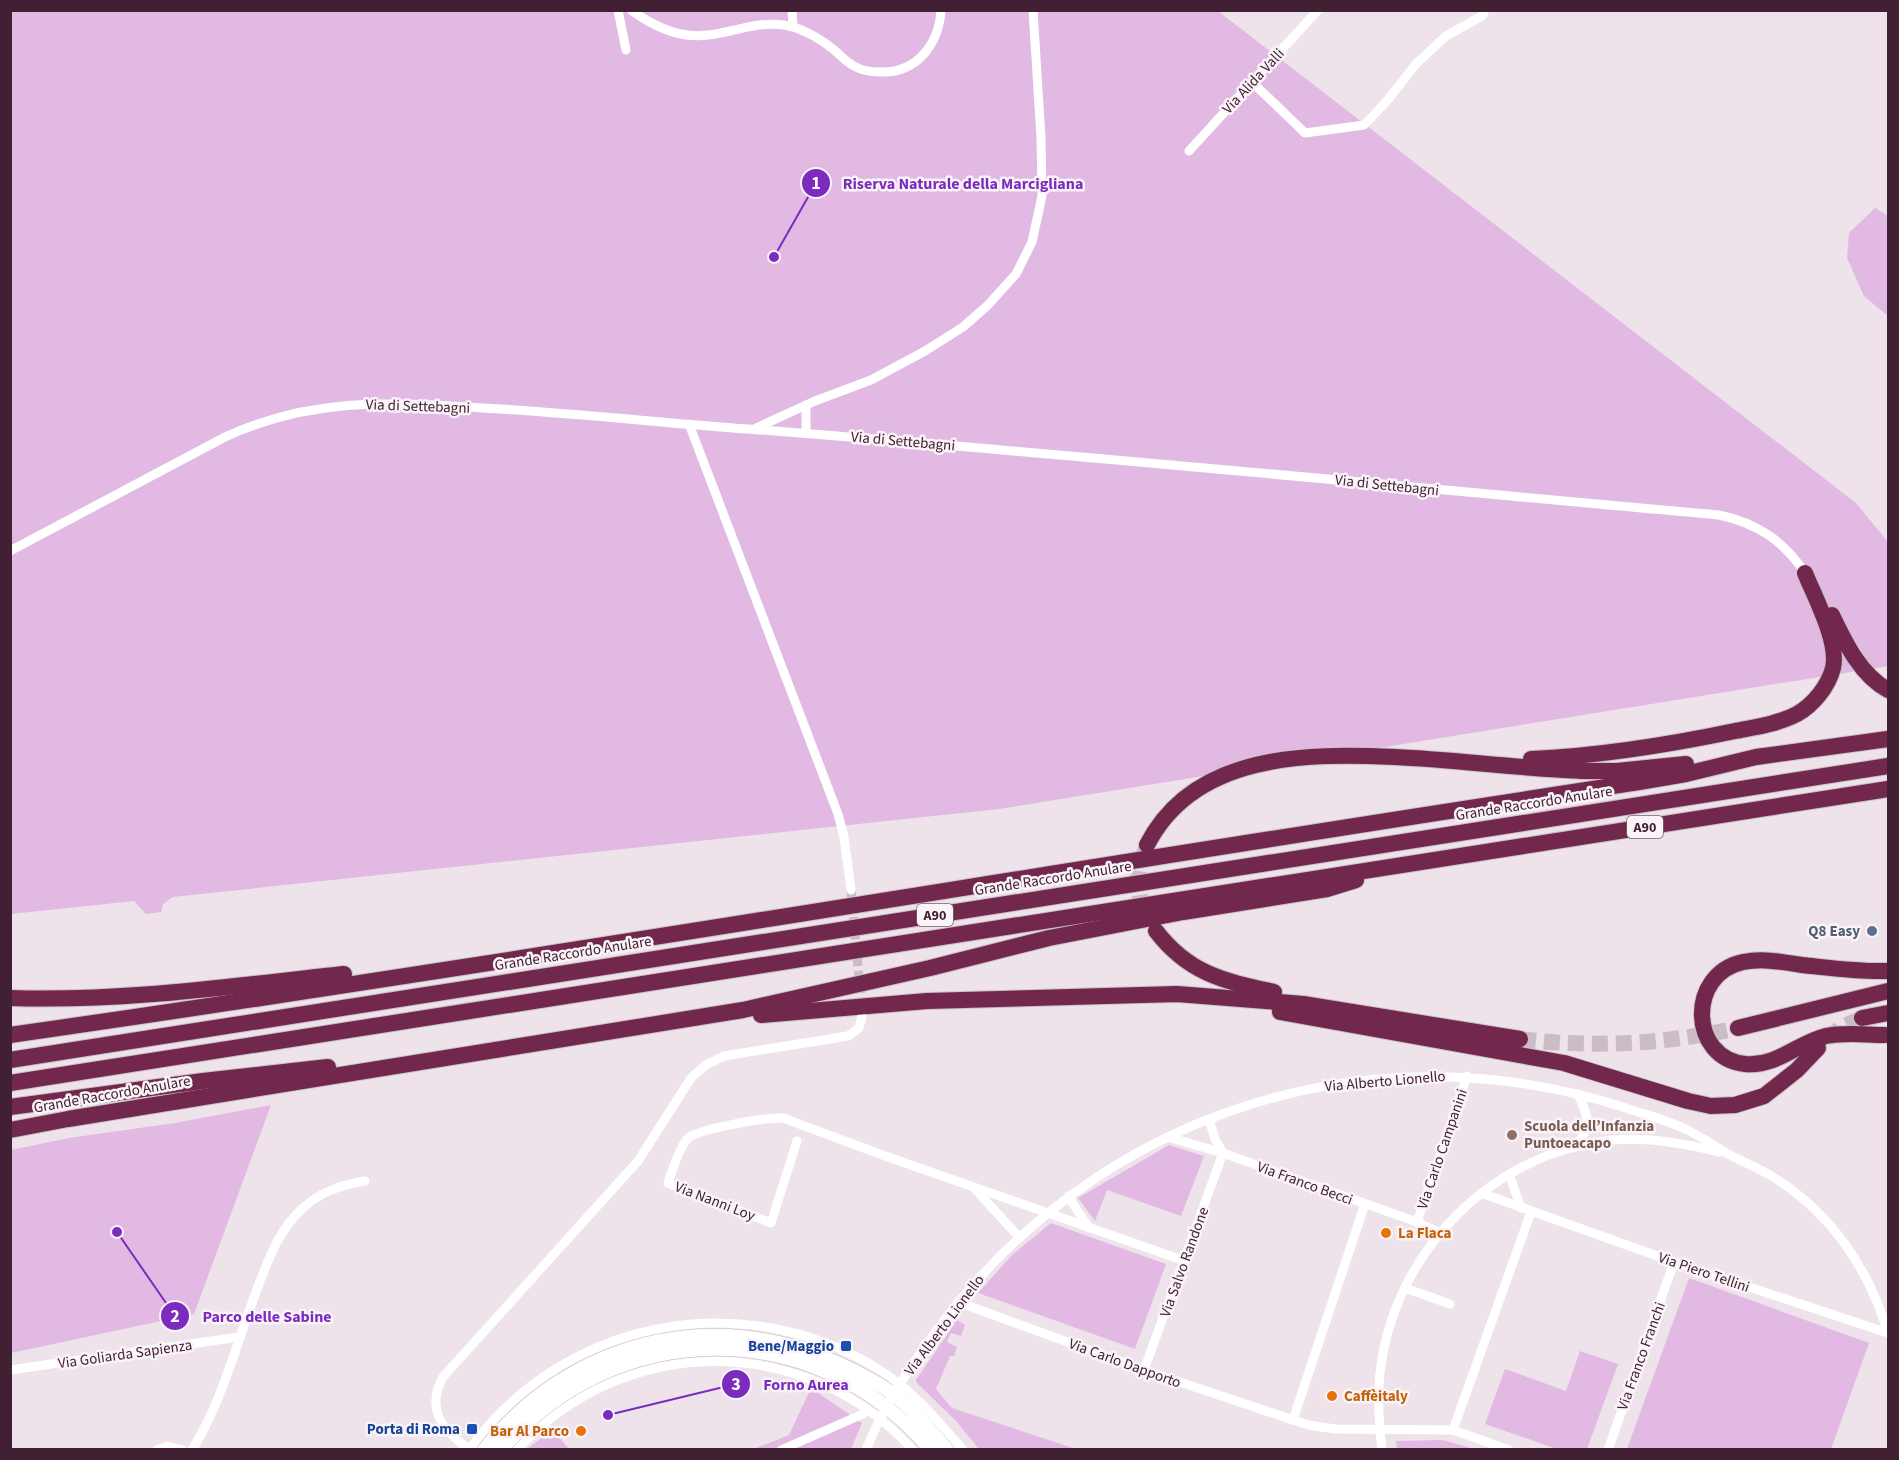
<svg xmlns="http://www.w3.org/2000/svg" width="1899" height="1460" viewBox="0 0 1899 1460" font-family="'Source Sans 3',sans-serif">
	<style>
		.green { fill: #e1b9e2 }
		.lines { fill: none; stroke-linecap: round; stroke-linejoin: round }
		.street-tunnel { stroke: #ccbcc6; stroke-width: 9; stroke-dasharray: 9 4.5; stroke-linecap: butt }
		.highway-tunnel { stroke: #ccbcc6; stroke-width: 16; stroke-dasharray: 16 8; stroke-linecap: butt }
		.secondary-casing { stroke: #cfb5c6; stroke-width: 15 }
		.highway-casing { stroke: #cac1c6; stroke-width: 18 }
		.street { stroke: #fff; stroke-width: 9 }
		.secondary { stroke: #fff; stroke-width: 14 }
		.highway { stroke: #72284d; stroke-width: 16 }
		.service-dot { fill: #5c6f8a; stroke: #faf4f9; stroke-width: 2 }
		.education-dot { fill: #8d6e63; stroke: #faf4f9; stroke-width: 2 }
		.food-dot { fill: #e8710a; stroke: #faf4f9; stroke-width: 2 }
		.transit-dot { fill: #1a4fb4; stroke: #faf4f9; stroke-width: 2 }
		.labels { text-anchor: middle; stroke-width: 5; stroke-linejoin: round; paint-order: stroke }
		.shield { fill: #faf4f9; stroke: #79606e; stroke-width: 1.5 }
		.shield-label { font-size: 14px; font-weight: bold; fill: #422033 }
		.street-label { font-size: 15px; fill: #422033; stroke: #faf4f9 }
		.service-label { font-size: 15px; font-weight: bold; fill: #4e5e75; stroke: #faf4f9; text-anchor: end }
		.education-label { font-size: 15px; font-weight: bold; fill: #785e54; stroke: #faf4f9; text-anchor: start }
		.food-label { font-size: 15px; font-weight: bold; fill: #c56008; stroke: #faf4f9; text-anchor: start }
		.transit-label { font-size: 15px; font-weight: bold; fill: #164399; stroke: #faf4f9; text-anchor: end }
		.leader { fill: none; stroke: #7b2cbf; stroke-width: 2 }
		.callout-dot { fill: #7b2cbf; stroke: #faf4f9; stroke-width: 2 }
		.mark-label { font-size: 18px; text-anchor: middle; font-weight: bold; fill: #fff }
		.callout-label { font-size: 16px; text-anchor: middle; font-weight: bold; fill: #7b2cbf; stroke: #faf4f9; stroke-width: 5; stroke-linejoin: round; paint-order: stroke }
	</style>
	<rect width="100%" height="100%" fill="#eee3eb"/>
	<g class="green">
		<path d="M10 11H1218L1856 503 1888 542V666L999 809 173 897 163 904 161 912 146 914 134 901 11 914Z"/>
		<path d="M1875 208 1888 216V316L1864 296 1847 258 1849 233Z"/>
		<path d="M271 1105 194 1314 11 1353V1150L69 1138 175 1123Z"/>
		<path d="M1169 1145 1204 1156 1181 1216 1107 1190 1095 1221 1078 1198Z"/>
		<path d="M1051 1223 1166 1264 1135 1349 978 1293 1012 1255Z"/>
		<path d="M1689 1278 1869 1343 1831 1449H1627Z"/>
		<path d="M957 1320 965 1325 961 1336 951 1333 947 1342 957 1347 954 1356H950L936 1389 952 1408 1076 1449H979L955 1420 916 1382V1380Z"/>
		<path d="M1580 1351 1618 1364 1587 1449H1557L1485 1424 1505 1369 1566 1391Z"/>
		<path d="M811 1388 862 1423 851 1449 751 1450 789 1435Z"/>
		<path d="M553 1430 569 1449H527L528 1448Z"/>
		<path d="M1443 1440 1474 1449H1397L1396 1441Z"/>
	</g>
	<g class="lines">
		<path class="street-tunnel" d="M851 890 862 1011"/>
		<g class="highway-tunnel">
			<path d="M1146 848C1136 872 1136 895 1147 919"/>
			<path d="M1520 1039C1594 1048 1665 1044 1738 1028"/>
			<path d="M1827 1039 1841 1028 1862 1018"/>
		</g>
		<defs>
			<g id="secondary">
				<path d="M484 1450C570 1342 711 1305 837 1363 857 1372 876 1381 893 1394 914 1409 930 1430 947 1450"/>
				<path d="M501 1450C614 1316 817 1314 931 1450"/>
			</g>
			<g id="highway">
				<path d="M1832 615C1845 642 1860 675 1888 690"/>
				<path d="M1531 759C1599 756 1668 745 1735 731 1755 727 1778 724 1797 714 1813 705 1828 687 1833 668 1839 642 1815 598 1805 573"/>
				<path d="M1147 845C1194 753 1307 753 1395 757 1460 760 1523 769 1588 771H1617L1686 764"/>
				<path d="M1156 931C1189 974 1224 981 1274 992"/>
				<path d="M10 998C122 1002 233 986 344 974"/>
				<path d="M1280 1012 1564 1063 1688 1101 1711 1106 1735 1105 1764 1096 1797 1070 1818 1048"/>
				<path d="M761 1015 927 1001 1177 994 1303 1004 1520 1039"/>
				<path d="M1862 1018 1888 1013"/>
				<path d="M1738 1028 1888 991"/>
				<path d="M10 1035C554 957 1096 864 1639 782L1686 774 1756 757 1888 739"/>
				<path d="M1885 1035C1866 1035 1845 1032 1826 1036 1797 1043 1777 1067 1745 1064 1689 1058 1687 974 1743 962 1763 958 1783 962 1802 965 1831 968 1860 972 1888 971"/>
				<path d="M10 1060 1888 766"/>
				<path d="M10 1083 1888 789"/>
				<path d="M10 1107 203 1081 328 1067"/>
				<path d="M10 1130 68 1119 743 1010 930 968 1049 938 1183 912 1327 889 1356 880"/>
			</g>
		</defs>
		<use href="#secondary" class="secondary-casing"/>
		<use href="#highway" class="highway-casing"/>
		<g class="street">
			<path d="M618 10 626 50"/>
			<path d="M631 10C653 26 681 39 708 35 734 32 758 21 784 25 802 28 819 38 833 49 840 55 846 62 854 66 862 71 872 72 881 72 917 73 939 44 941 10"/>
			<path d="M792 10 793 27"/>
			<path d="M1252 82 1305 133 1364 125 1386 102 1416 64 1446 36 1482 16 1485 10"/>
			<path d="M1189 151 1318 10"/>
			<path d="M689 424 838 814 844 837 851 890"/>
			<path d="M756 428 815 401 871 380 925 351 963 327 988 305 1016 274 1032 242 1042 196 1041 137 1033 10"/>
			<path d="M806 433V405"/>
			<path d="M10 551 225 437C318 394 401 403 500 409 583 414 665 423 748 429 1072 454 1396 486 1719 515 1757 523 1784 541 1805 573"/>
			<path d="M1209 1119 1215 1139 1223 1153"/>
			<path d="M1168 1137 1223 1153 1417 1222 1440 1233"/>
			<path d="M797 1141 771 1223 668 1183C673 1169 678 1150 687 1139 696 1129 768 1117 783 1118L888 1157 1185 1261"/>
			<path d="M1573 1148C1593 1128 1589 1118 1578 1094"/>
			<path d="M1509 1174 1521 1208"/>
			<path d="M974 1188 1019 1237"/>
			<path d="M1481 1193 1674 1262 1888 1333"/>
			<path d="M1068 1196 1089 1228"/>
			<path d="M1417 1222 1467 1076"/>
			<path d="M1405 1288 1450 1304"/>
			<path d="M958 1302 1144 1370 1308 1425 1335 1429 1453 1430 1509 1450"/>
			<path d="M10 1370 239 1337"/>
			<path d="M1144 1370 1223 1153"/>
			<path d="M1293 1420 1365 1204"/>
			<path d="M1453 1430 1531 1212"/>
			<path d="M466 1447C441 1429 426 1408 443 1377L638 1161 691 1078 706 1065 724 1056 848 1036 859 1028 862 1016"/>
			<path d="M157 1450 167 1446 183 1450"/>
			<path d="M192 1450C221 1405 237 1342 256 1292 268 1261 278 1230 303 1208 321 1191 342 1185 365 1181"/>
			<path d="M469 1450C563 1319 742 1285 878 1369 912 1389 937 1420 963 1450"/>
			<path d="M517 1450C624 1332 807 1332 913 1450"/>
			<path d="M781 1450 863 1414"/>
			<path d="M866 1450C883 1407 908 1370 934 1334 1093 1113 1371 1023 1629 1109 1647 1115 1666 1120 1683 1128 1699 1135 1713 1145 1728 1154 1743 1162 1759 1168 1773 1177 1831 1213 1869 1269 1888 1333"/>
			<path d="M1382 1450C1379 1424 1377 1398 1380 1373 1393 1253 1492 1152 1612 1140 1649 1137 1684 1143 1719 1152"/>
			<path d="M1608 1450 1674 1262"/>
		</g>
		<use href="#secondary" class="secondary"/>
		<use href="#highway" class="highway"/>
	</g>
	<circle class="service-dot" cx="1872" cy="931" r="6"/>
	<circle class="education-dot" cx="1512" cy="1135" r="6"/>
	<g class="food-dot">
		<circle cx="1386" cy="1233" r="6"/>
		<circle cx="1332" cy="1396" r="6"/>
		<circle cx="581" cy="1431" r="6"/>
	</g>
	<g class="transit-dot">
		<rect x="840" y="1340" width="12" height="12" rx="3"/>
		<rect x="466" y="1423" width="12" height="12" rx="3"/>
	</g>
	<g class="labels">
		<g class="shield">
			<rect x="1627" y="816" width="36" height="22" rx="4.5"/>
			<rect x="917" y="904" width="36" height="22" rx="4.5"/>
		</g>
		<g class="shield-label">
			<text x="1645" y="832">A90</text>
			<text x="935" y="920">A90</text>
		</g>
		<g class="street-label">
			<text transform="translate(1253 81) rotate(-47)" y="5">Via Alida Valli</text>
			<text transform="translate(418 406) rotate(2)" y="5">Via di Settebagni</text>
			<text transform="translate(903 441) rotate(5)" y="5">Via di Settebagni</text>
			<text transform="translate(1387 485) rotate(6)" y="5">Via di Settebagni</text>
			<text transform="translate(1534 803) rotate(-9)" y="5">Grande Raccordo Anulare</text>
			<text transform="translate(1053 878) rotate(-9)" y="5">Grande Raccordo Anulare</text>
			<text transform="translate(573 953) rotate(-9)" y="5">Grande Raccordo Anulare</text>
			<text transform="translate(1385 1081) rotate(-5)" y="5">Via Alberto Lionello</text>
			<text transform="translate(112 1094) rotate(-10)" y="5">Grande Raccordo Anulare</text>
			<text transform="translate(1442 1149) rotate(-71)" y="5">Via Carlo Campanini</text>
			<text transform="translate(1305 1183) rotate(20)" y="5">Via Franco Becci</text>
			<text transform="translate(715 1201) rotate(21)" y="5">Via Nanni Loy</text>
			<text transform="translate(1184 1262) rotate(-70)" y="5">Via Salvo Randone</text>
			<text transform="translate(1704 1272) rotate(19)" y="5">Via Piero Tellini</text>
			<text transform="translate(944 1325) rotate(-53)" y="5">Via Alberto Lionello</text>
			<text transform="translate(125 1354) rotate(-8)" y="5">Via Goliarda Sapienza</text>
			<text transform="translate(1641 1356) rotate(-70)" y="5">Via Franco Franchi</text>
			<text transform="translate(1125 1363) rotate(20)" y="5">Via Carlo Dapporto</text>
		</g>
		<g class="service-label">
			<text x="1860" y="936">Q8 Easy</text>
		</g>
		<g class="education-label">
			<text x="1524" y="1131">Scuola dell’Infanzia<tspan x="1524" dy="17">Puntoeacapo</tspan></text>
		</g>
		<g class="food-label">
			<text x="1398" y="1238">La Flaca</text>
			<text x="1344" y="1401">Caffèitaly</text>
			<text x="569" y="1436" text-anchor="end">Bar Al Parco</text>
		</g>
		<g class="transit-label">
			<text x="834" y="1351">Bene/Maggio</text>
			<text x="460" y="1434">Porta di Roma</text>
		</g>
	</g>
	<path class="leader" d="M774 257L816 183M117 1232L175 1316M608 1415L736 1384"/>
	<g class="callout-dot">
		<circle cx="774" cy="257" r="6"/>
		<circle cx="117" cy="1232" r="6"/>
		<circle cx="608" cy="1415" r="6"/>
		<circle cx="816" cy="183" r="15"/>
		<circle cx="175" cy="1316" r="15"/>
		<circle cx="736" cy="1384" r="15"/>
	</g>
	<g class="mark-label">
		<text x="816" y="189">1</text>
		<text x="175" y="1322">2</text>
		<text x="736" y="1390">3</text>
	</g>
	<g class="callout-label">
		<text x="963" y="189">Riserva Naturale della Marcigliana</text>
		<text x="267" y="1322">Parco delle Sabine</text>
		<text x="806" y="1390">Forno Aurea</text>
	</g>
	<rect width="1899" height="1460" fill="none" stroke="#422033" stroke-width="24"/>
</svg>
